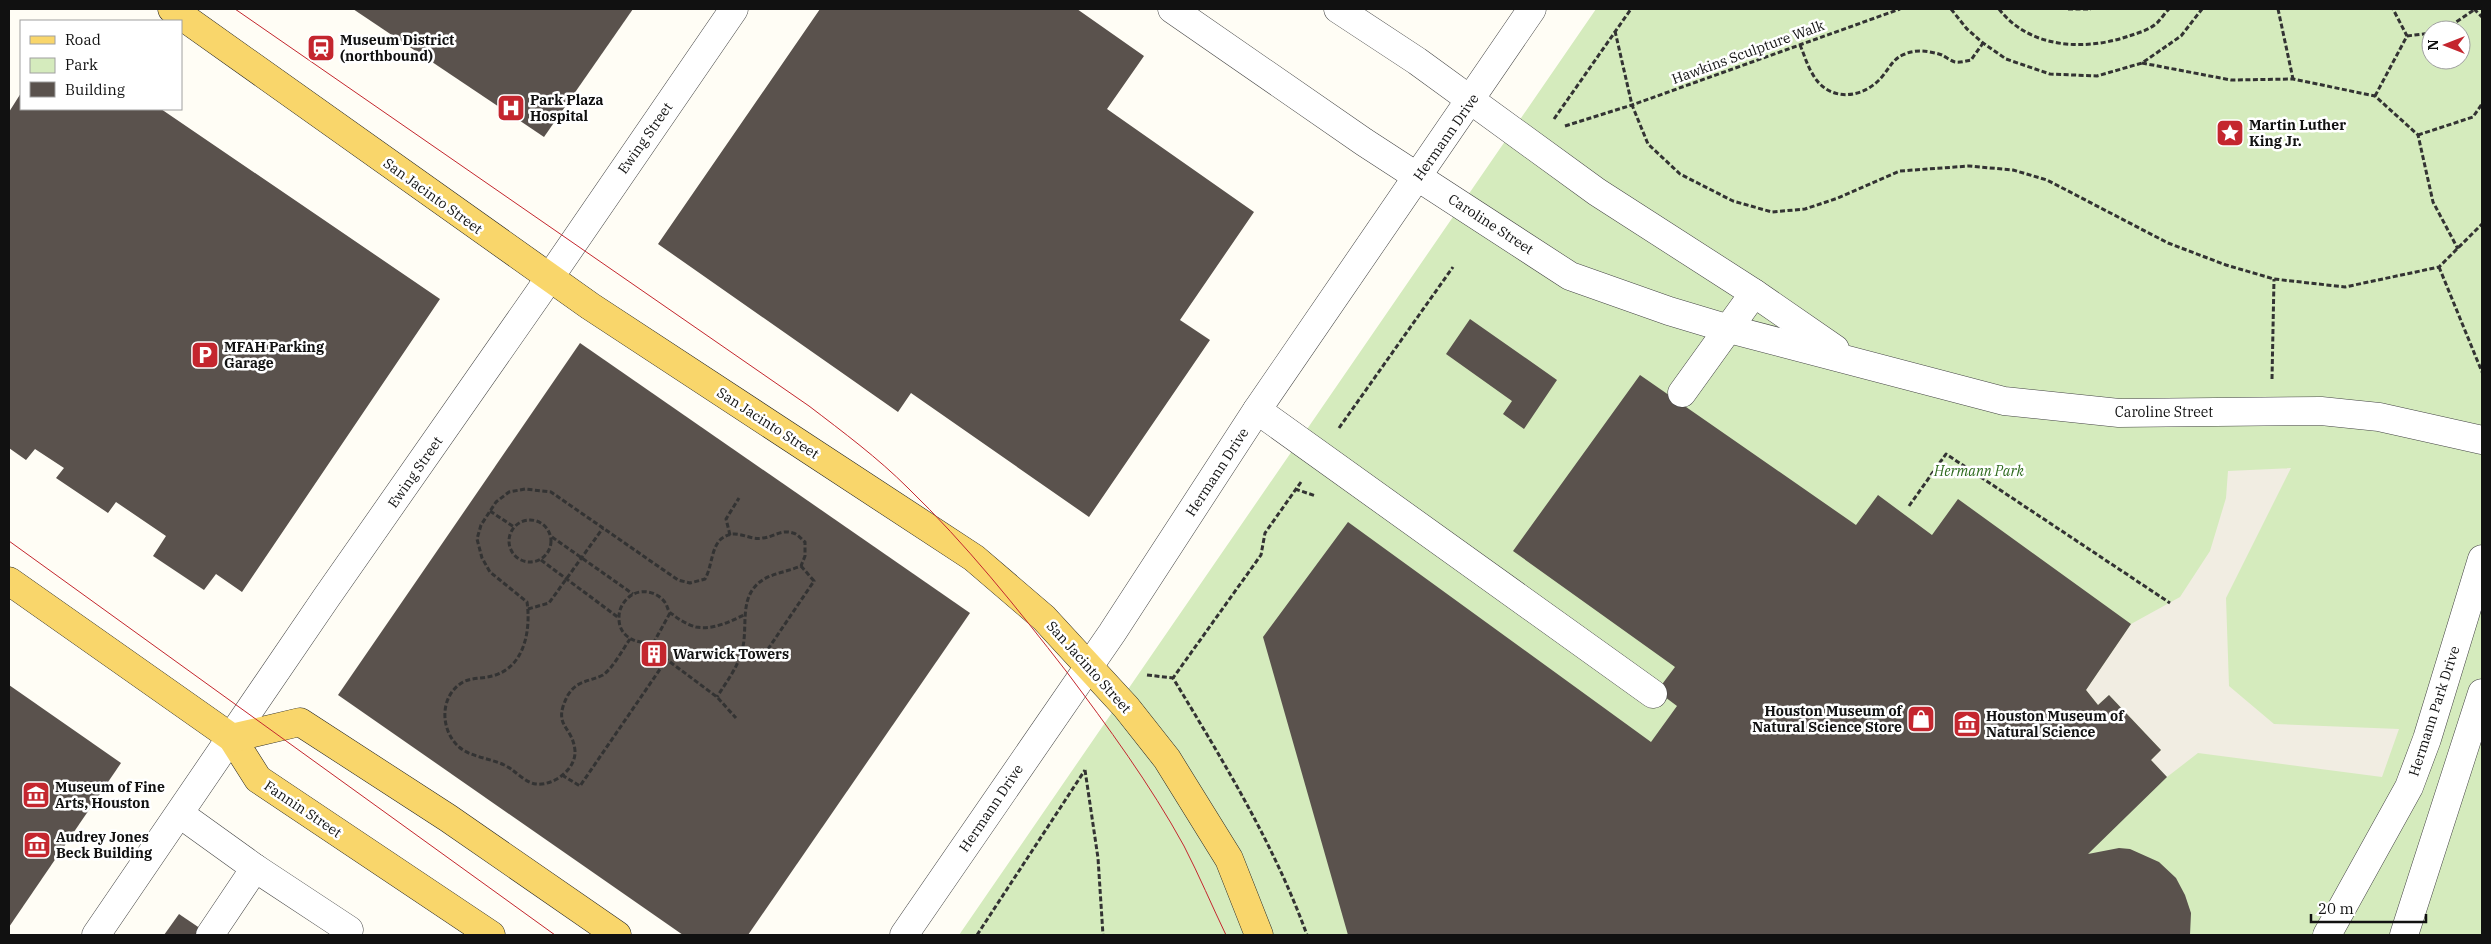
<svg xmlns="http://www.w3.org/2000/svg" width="2491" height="944" viewBox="0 0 2491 944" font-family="'IBM Plex Serif',serif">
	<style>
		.green { fill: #d5ebbd; fill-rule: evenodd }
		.plaza { fill: #f1ede2 }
		.building { fill: #5a524d }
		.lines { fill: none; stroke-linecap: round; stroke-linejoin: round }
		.minor-casing { stroke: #444; stroke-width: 29 }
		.major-casing { stroke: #222; stroke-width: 29 }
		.path { stroke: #333; stroke-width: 3; stroke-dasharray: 5 2.5; stroke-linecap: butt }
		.minor { stroke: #fff; stroke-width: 28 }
		.major { stroke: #f9d66b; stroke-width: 28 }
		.tram { stroke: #c4262e; stroke-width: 1 }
		.labels { text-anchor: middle; stroke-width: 5; stroke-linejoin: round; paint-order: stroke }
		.poi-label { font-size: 14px; font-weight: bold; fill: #111; stroke: #fff; text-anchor: start }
		.street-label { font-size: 14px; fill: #111; stroke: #fff }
		.park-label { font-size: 14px; font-style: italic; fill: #2f6b1f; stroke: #fff }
	</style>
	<rect width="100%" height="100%" fill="#fffdf5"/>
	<path class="green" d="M1596 9H2482V935H959ZM2431 30H2461V60H2431Z"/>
	<path class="plaza" d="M2291 468 2226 598 2229 686 2274 724 2399 729 2382 777 2198 753 2167 777 2151 760 2161 750 2109 695 2098 705 2086 690 2131 624 2180 597 2210 551 2226 498 2228 471Z"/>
	<g class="building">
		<path d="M353 9H633L544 137Z"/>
		<path d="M820 9H1077L1144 56 1107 109 1254 212 1180 320 1210 340 1089 517 911 393 898 412 658 244Z"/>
		<path d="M21 93V109H161L440 299 242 592 216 574 204 590 153 556 166 536 116 502 108 513 56 478 64 468 35 449 26 460 9 448V112Z"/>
		<path d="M1470 319 1557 380 1524 429 1503 414 1512 401 1446 354Z"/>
		<path d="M580 343 970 613 748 935H683L338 695Z"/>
		<path d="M1640 375 1856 525 1878 495 1932 535 1958 499 2131 624 2086 690 2098 705 2109 695 2161 750 2151 760 2167 777 2088 854 2119 848 2130 849 2159 862 2176 878 2185 895 2191 913 2190 935H1348L1263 637 1348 522 1651 742 1677 706 1657 691 1675 667 1513 551Z"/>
		<path d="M9 685 121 763 9 927Z"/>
		<path d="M179 914 210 935H164Z"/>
	</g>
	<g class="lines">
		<defs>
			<g id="minor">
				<path d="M1172 9 1364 142 1570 276 1669 311 1729 329 2004 401 2119 413 2321 411 2379 417 2482 440"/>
				<path d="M1338 9 1417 61 1597 192 1754 293 1835 349"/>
				<path d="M1682 393 1754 293"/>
				<path d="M1257 410 1653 694"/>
				<path d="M180 814 255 868 210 935"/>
				<path d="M255 868 349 930"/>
				<path d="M96 935 326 598 537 296 734 9"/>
				<path d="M904 935 1112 633 1257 410 1532 9"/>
				<path d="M2327 935 2409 787 2427 739 2482 559"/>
				<path d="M2404 935 2482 693"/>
			</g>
			<g id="major">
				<path d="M172 9 590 306 974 558 1044 618 1126 707 1167 759 1229 859 1259 935"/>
				<path d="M9 581 232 738 258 779 491 935"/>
				<path d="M232 738 300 722 448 818 617 935"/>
			</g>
		</defs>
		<use href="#minor" class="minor-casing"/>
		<use href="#major" class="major-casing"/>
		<g class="path">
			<path d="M1951 9 1967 29 1983 43 2006 59 2050 74 2097 76 2142 63 2181 36 2202 9"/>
			<path d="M1999 9C2030 49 2085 51 2129 36 2138 33 2149 30 2157 23 2161 19 2165 13 2169 9"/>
			<path d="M2068 9H2091"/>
			<path d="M2278 9 2293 79"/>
			<path d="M2474 9 2482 17"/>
			<path d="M2444 30 2474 10"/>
			<path d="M1615 31 1632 105 1648 144 1680 174 1733 201 1772 212 1805 209 1838 198 1900 171 1969 166 2013 170 2047 180 2168 243 2226 265 2274 279 2345 287 2439 267 2482 224"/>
			<path d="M2407 36 2431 33"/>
			<path d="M1800 45C1804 54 1807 65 1812 73 1827 102 1861 100 1881 78 1889 69 1893 58 1905 54 1916 49 1930 51 1942 55 1946 57 1951 61 1955 62 1960 63 1966 61 1971 60L1983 43"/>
			<path d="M2142 63 2231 80 2293 79 2375 96 2418 135 2433 202 2458 249"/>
			<path d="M2375 96 2407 36 2393 9"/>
			<path d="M1554 119 1631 9"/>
			<path d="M1565 126 1632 105 1900 9"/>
			<path d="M2418 135 2473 117 2482 104"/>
			<path d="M2439 267 2482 372"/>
			<path d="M2272 379 2274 279"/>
			<path d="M1339 428 1453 267"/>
			<path d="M1301 482 1265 533 1261 555 1173 678C1223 761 1274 844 1307 935"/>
			<path d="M1295 489 1316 496"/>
			<path d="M1909 506 1946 454 2170 603"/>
			<path d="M490 511 514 527"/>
			<circle cx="530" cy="541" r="21"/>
			<path d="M730 535 726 519 739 498"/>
			<path d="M552 537 633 594"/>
			<path d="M541 560 619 618"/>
			<path d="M528 609 549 603 603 528"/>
			<path d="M670 613 654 642C637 645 618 637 619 617 619 609 623 602 629 597 641 587 659 592 666 604 668 608 668 612 672 614 678 619 688 625 696 627 713 630 729 622 744 615"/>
			<path d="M630 639C623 649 613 668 603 675 589 682 577 680 568 695 551 727 573 725 575 751 576 769 554 786 536 784 527 783 518 774 511 769 496 758 473 759 459 747 441 731 439 699 460 684 469 677 482 679 492 676 525 668 531 629 527 602L490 572 482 558 477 539 481 525 496 502 509 492 525 489 551 492 678 580 690 583 705 579C712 567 711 548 721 539 736 527 748 541 763 538 774 537 781 529 793 533 798 534 801 539 805 542V556L801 566C789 571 775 573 764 579 735 597 751 630 740 657 735 671 725 684 717 697"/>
			<path d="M646 644 717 697 736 718"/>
			<path d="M741 656 754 657 764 655 814 581 801 566"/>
			<path d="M1147 675 1173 678"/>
			<path d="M1085 770 1098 858 1103 935"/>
			<path d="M562 775 580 786 667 659"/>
			<path d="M977 935 1085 770"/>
		</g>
		<use href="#minor" class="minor"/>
		<use href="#major" class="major"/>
		<g class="tram">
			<path d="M235 9 809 406C843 432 878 458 908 488 966 544 1017 608 1066 671 1108 727 1150 784 1184 846 1199 875 1212 906 1226 935"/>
			<path d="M9 541 555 935"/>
		</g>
	</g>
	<defs>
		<symbol id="station-square" viewBox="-11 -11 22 22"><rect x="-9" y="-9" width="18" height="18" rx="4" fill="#c4262e" stroke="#fff"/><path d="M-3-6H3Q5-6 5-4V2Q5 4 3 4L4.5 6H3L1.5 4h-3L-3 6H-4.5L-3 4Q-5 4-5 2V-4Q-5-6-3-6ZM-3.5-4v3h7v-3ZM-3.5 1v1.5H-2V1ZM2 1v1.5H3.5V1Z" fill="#fff"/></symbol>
		<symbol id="hospital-square" viewBox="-11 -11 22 22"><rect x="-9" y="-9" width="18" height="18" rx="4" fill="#c4262e" stroke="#fff"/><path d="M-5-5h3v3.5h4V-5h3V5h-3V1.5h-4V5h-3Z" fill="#fff"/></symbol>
		<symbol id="sight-square" viewBox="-11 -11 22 22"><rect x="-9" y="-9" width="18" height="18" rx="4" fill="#c4262e" stroke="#fff"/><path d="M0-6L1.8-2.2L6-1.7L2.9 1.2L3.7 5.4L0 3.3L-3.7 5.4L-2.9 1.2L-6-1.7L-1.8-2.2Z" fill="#fff"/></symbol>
		<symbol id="parking-square" viewBox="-11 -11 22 22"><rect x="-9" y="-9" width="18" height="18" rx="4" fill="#c4262e" stroke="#fff"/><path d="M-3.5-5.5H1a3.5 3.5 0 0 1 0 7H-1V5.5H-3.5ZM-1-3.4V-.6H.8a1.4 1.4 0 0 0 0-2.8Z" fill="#fff"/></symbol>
		<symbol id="building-square" viewBox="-11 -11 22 22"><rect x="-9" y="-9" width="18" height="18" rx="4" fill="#c4262e" stroke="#fff"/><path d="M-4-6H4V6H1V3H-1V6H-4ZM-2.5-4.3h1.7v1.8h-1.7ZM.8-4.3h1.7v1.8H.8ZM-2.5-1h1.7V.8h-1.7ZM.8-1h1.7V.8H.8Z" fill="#fff"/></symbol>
		<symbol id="shop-square" viewBox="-11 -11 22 22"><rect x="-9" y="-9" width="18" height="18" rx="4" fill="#c4262e" stroke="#fff"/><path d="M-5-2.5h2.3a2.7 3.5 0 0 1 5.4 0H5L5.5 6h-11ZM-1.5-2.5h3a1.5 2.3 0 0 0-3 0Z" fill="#fff"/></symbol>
		<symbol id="museum-square" viewBox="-11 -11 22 22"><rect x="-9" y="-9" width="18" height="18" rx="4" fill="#c4262e" stroke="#fff"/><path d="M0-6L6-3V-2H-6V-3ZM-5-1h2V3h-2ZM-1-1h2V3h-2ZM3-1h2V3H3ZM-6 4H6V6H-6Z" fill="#fff"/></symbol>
	</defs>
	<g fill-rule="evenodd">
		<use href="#station-square" x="305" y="32" width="32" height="32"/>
		<use href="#hospital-square" x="495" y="92" width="32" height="32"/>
		<use href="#sight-square" x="2214" y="117" width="32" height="32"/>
		<use href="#parking-square" x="189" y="339" width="32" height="32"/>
		<use href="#building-square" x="638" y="638" width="32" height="32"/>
		<use href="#shop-square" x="1905" y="703" width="32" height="32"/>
		<use href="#museum-square" x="1951" y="708" width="32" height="32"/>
		<use href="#museum-square" x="20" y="779" width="32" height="32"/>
		<use href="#museum-square" x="21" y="829" width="32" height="32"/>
	</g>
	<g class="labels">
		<g class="poi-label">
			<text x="340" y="45">Museum District<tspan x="340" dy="16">(northbound)</tspan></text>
			<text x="530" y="105">Park Plaza<tspan x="530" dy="16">Hospital</tspan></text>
			<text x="2249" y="130">Martin Luther<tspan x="2249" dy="16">King Jr.</tspan></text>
			<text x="224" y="352">MFAH Parking<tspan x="224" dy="16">Garage</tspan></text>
			<text x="673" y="659">Warwick Towers</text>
			<text x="1902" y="716" text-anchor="end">Houston Museum of<tspan x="1902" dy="16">Natural Science Store</tspan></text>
			<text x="1986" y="721">Houston Museum of<tspan x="1986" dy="16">Natural Science</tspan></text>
			<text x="55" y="792">Museum of Fine<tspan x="55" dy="16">Arts, Houston</tspan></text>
			<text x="56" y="842">Audrey Jones<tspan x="56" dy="16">Beck Building</tspan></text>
		</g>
		<g class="street-label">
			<text transform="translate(1748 52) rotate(-20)" y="5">Hawkins Sculpture Walk</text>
			<text transform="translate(1446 137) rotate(-55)" y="5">Hermann Drive</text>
			<text transform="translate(645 138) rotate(-55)" y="5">Ewing Street</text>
			<text transform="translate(433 196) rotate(36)" y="5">San Jacinto Street</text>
			<text transform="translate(1491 224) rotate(33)" y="5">Caroline Street</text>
			<text x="2164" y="417">Caroline Street</text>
			<text transform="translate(768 423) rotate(33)" y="5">San Jacinto Street</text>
			<text transform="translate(415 472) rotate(-55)" y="5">Ewing Street</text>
			<text transform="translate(1217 472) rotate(-57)" y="5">Hermann Drive</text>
			<text transform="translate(1089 667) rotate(48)" y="5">San Jacinto Street</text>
			<text transform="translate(2434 711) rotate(-72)" y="5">Hermann Park Drive</text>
			<text transform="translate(991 808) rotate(-56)" y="5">Hermann Drive</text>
			<text transform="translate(303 809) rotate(34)" y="5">Fannin Street</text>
		</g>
		<g class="park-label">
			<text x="1979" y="476">Hermann Park</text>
		</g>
	</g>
	<rect width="2491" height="944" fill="none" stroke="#111111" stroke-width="20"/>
	<rect x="20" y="20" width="162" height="90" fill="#ffffff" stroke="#a0a0a0"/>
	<rect x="30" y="36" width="25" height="8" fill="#f9d66b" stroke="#a0a0a0"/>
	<text x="65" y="45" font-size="15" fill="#111111">Road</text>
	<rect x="30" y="58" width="25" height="15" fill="#d5ebbd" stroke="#a0a0a0"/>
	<text x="65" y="70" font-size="15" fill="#111111">Park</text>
	<rect x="30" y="82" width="25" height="15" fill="#5a524d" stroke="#a0a0a0"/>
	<text x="65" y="95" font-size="15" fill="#111111">Building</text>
	<g transform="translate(2446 45) rotate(270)"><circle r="24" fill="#ffffff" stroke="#a0a0a0"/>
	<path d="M0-4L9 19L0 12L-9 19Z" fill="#c4262e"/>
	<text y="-8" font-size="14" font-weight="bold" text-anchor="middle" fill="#111111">N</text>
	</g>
	<path d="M2311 914v8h115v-8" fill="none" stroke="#111111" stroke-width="2.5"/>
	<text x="2318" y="914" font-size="15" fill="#111111" stroke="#ffffff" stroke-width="4" paint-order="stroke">20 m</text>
</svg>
